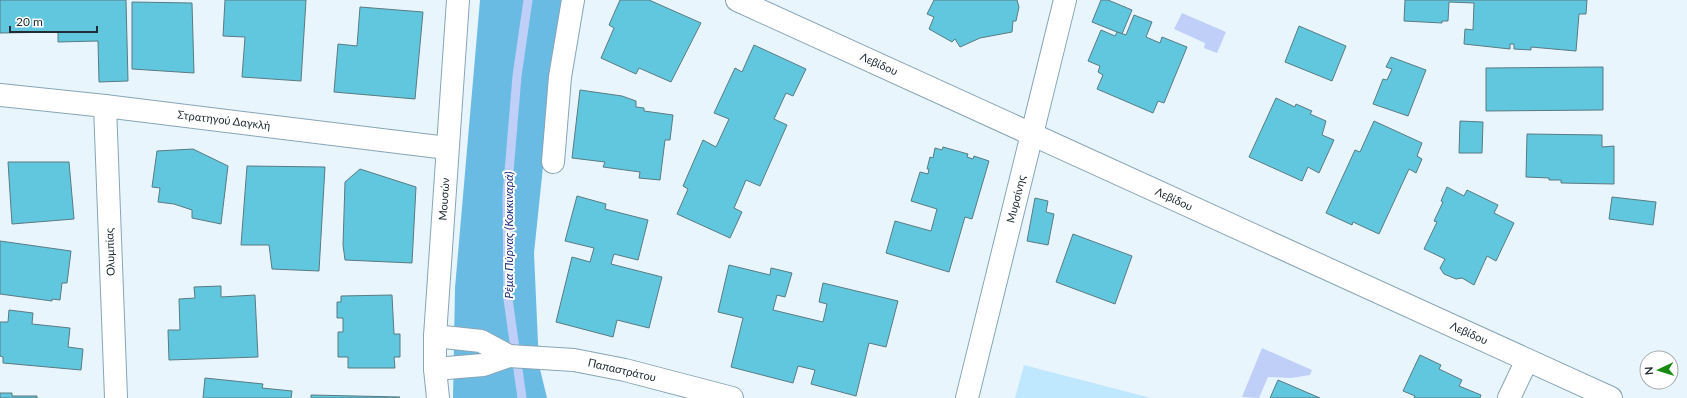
<svg xmlns="http://www.w3.org/2000/svg" width="1687" height="398" viewBox="0 0 1687 398" font-family="Lato,sans-serif">
	<style>
		.green { fill: #bfe8fe }
		.forest { fill: #6abbe4 }
		.water { fill: #c0cff8 }
		.lines { fill: none; stroke-linecap: round; stroke-linejoin: round }
		.stream { stroke: #c0cff8; stroke-width: 9 }
		.building { fill: #61c7de; stroke: #587b83 }
		.minor-casing { stroke: #87a5b5; stroke-width: 24 }
		.minor { stroke: #fff; stroke-width: 22 }
		.labels { text-anchor: middle; stroke-width: 4; stroke-linejoin: round; paint-order: stroke }
		.street-label { font-size: 11px; fill: #202c32; stroke: #fff }
		.water-label { font-size: 12px; font-style: italic; fill: #1e2f7a; stroke: #fff }
	</style>
	<rect width="100%" height="100%" fill="#e9f5fc"/>
	<path class="green" d="M1024 365 1151 398H1015Z"/>
	<path class="forest" d="M480 0H567L552 80 534 253 539 365 547 398H453L455 288Z"/>
	<g class="water">
		<path d="M1182 13 1226 32 1217 53 1204 48 1205 43 1174 29Z"/>
		<path d="M1262 348 1312 370 1310 375 1291 378 1268 377 1259 398 1242 397Z"/>
	</g>
	<g class="lines">
		<path class="stream" d="M522 398 508 299 507 196 517 76 528 0"/>
	</g>
	<g class="building">
		<path d="M0 0H126L128 81 99 82 98 41 58 42V32L0 33Z"/>
		<path d="M225 0H306L301 81 242 77 245 37 223 36Z"/>
		<path d="M620 0H649L701 23 671 82 639 68 636 74 601 58 614 28 609 25Z"/>
		<path d="M934 0H1017L1019 7 1016 21H1013L1012 32 980 38 960 47 955 39 952 42 929 29 934 17 927 14Z"/>
		<path d="M1101 0H1108L1132 10 1122 34 1092 22Z"/>
		<path d="M1405 0H1587L1586 14H1579L1576 51 1531 47V50L1514 49V44H1510V49L1464 44 1465 29 1473 30 1474 3 1449 2 1448 21H1442V23L1404 21Z"/>
		<path d="M132 2 192 3 194 73 132 69Z"/>
		<path d="M360 7 423 12 415 99 334 92 338 44 357 46Z"/>
		<path d="M1134 15 1152 22 1146 37 1160 43 1162 37 1187 47 1164 103 1158 101 1153 113 1097 89 1103 75 1098 72 1100 66 1088 61 1101 30 1115 36 1117 32 1126 35Z"/>
		<path d="M1299 26 1346 46 1332 81 1285 62Z"/>
		<path d="M754 45 806 69 793 96 786 93 774 119 787 125 760 186 746 180 734 208 742 212 730 238 677 214 688 189 683 186 703 140 716 147 729 119 714 113 735 68 742 72Z"/>
		<path d="M1391 57 1426 70 1408 116 1373 104 1383 79 1387 80 1392 69 1386 67Z"/>
		<path d="M1603 67V110L1486 111V68Z"/>
		<path d="M580 90 622 96 636 101V107L644 108V111L673 115 670 140H665L660 180 639 178 640 172 603 167 605 162 572 158Z"/>
		<path d="M1276 98 1295 107 1296 104 1312 111 1310 114 1326 121 1322 135 1334 140 1319 173 1308 167 1302 181 1249 157Z"/>
		<path d="M1374 121 1422 143 1417 156 1422 159 1416 173 1409 169 1379 234 1353 222 1352 225 1326 213 1355 150 1360 152Z"/>
		<path d="M1460 121 1483 122 1482 153H1459Z"/>
		<path d="M1527 134 1602 135V147L1614 146V184L1561 183V180H1549V178L1526 177Z"/>
		<path d="M943 147 968 154 967 157 973 159 974 156 989 161 972 219 965 217 949 272 886 253 895 221 931 231 937 209 911 201 920 172 928 174 929 169H927L930 157 933 158 935 148 942 150Z"/>
		<path d="M193 149 228 166 221 224 192 218V210L174 204 158 202 160 188 152 187 157 151Z"/>
		<path d="M8 162H69L74 219 12 224Z"/>
		<path d="M247 166 325 167 319 271 272 269 269 245H241Z"/>
		<path d="M360 169 416 187 412 263 345 260 343 245 345 182Z"/>
		<path d="M1447 187 1464 196 1467 190 1498 205 1494 213 1514 223 1496 261 1487 256 1474 285 1462 278 1456 279 1444 274 1440 268 1445 259 1424 249 1437 222 1434 221 1443 202 1441 201Z"/>
		<path d="M577 196 606 204 605 209 648 220 638 260 614 254 611 264 662 277 649 328 617 320 613 337 556 322 572 257 590 262 594 248 565 241Z"/>
		<path d="M1612 197 1656 202 1653 225 1609 219Z"/>
		<path d="M1035 198 1048 201 1046 212 1054 214 1048 245 1027 241Z"/>
		<path d="M1073 234 1132 256 1115 304 1056 282Z"/>
		<path d="M0 241 71 251 67 283H62L60 300 52 299V301L0 294Z"/>
		<path d="M729 265 770 275 771 268 792 273 785 297 777 295 773 310 823 322 827 304 819 302 823 283 898 301 886 347 869 343 856 396 811 384 815 370 798 366 793 383 731 367 743 318 718 312Z"/>
		<path d="M221 286V297L255 295 258 357 169 360 168 330H180L179 299 195 298 194 287Z"/>
		<path d="M392 295 394 334H400V357H394L395 368H348V357H338V332H343V318H337V302H341V296Z"/>
		<path d="M9 310 33 313 32 324 70 328 68 347 83 349 81 370 3 363V357L0 356V322H8Z"/>
		<path d="M1420 355 1441 365 1439 369 1462 380 1459 386 1481 395 1480 398H1414L1415 396 1403 391Z"/>
		<path d="M205 378 263 384 262 388 292 391 291 398H203Z"/>
		<path d="M1278 380 1320 398H1270Z"/>
		<path d="M0 393H12V396H37V398H0Z"/>
		<path d="M311 395 400 397 399 398H311Z"/>
	</g>
	<g class="lines">
		<defs>
			<g id="minor">
				<path d="M737 0 1611 398"/>
				<path d="M0 95 105 106 447 148"/>
				<path d="M105 106 116 398"/>
				<path d="M553 162 560 77 573 0"/>
				<path d="M435 336 481 341 509 356 574 360 625 370 732 398"/>
				<path d="M435 369 483 365 509 356"/>
				<path d="M438 398 435 369V336L458 0"/>
				<path d="M967 398 1065 0"/>
				<path d="M1509 398 1527 360"/>
			</g>
		</defs>
		<use href="#minor" class="minor-casing"/>
		<use href="#minor" class="minor"/>
	</g>
	<g class="labels">
		<g class="street-label">
			<text transform="translate(879 64) rotate(24)" y="4">Λεβίδου</text>
			<text transform="translate(224 120) rotate(7)" y="4">Στρατηγού Δαγκλή</text>
			<text transform="translate(444 199) rotate(-86)" y="4">Μουσών</text>
			<text transform="translate(1016 199) rotate(-76)" y="4">Μυρσίνης</text>
			<text transform="translate(1174 199) rotate(25)" y="4">Λεβίδου</text>
			<text transform="translate(110 252) rotate(-92)" y="4">Ολυμπίας</text>
			<text transform="translate(1469 333) rotate(24)" y="4">Λεβίδου</text>
			<text transform="translate(622 370) rotate(13)" y="4">Παπαστράτου</text>
		</g>
		<g class="water-label">
			<text transform="translate(509 235) rotate(-90)" y="4">Ρέμα Πύρνας (Κοκκιναρά)</text>
		</g>
	</g>
	<g transform="translate(1659 370) rotate(266)"><circle r="19" fill="#ffffff" stroke="#a6abad"/>
	<path d="M0-3L7 15L0 10L-7 15Z" fill="#178a0f"/>
	<text y="-6" font-size="11" font-weight="bold" text-anchor="middle" fill="#202c32">N</text>
	</g>
	<path d="M10 26v6h87v-6" fill="none" stroke="#202c32" stroke-width="2"/>
	<text x="16" y="26" font-size="12" fill="#202c32" stroke="#ffffff" stroke-width="3" paint-order="stroke">20 m</text>
</svg>
